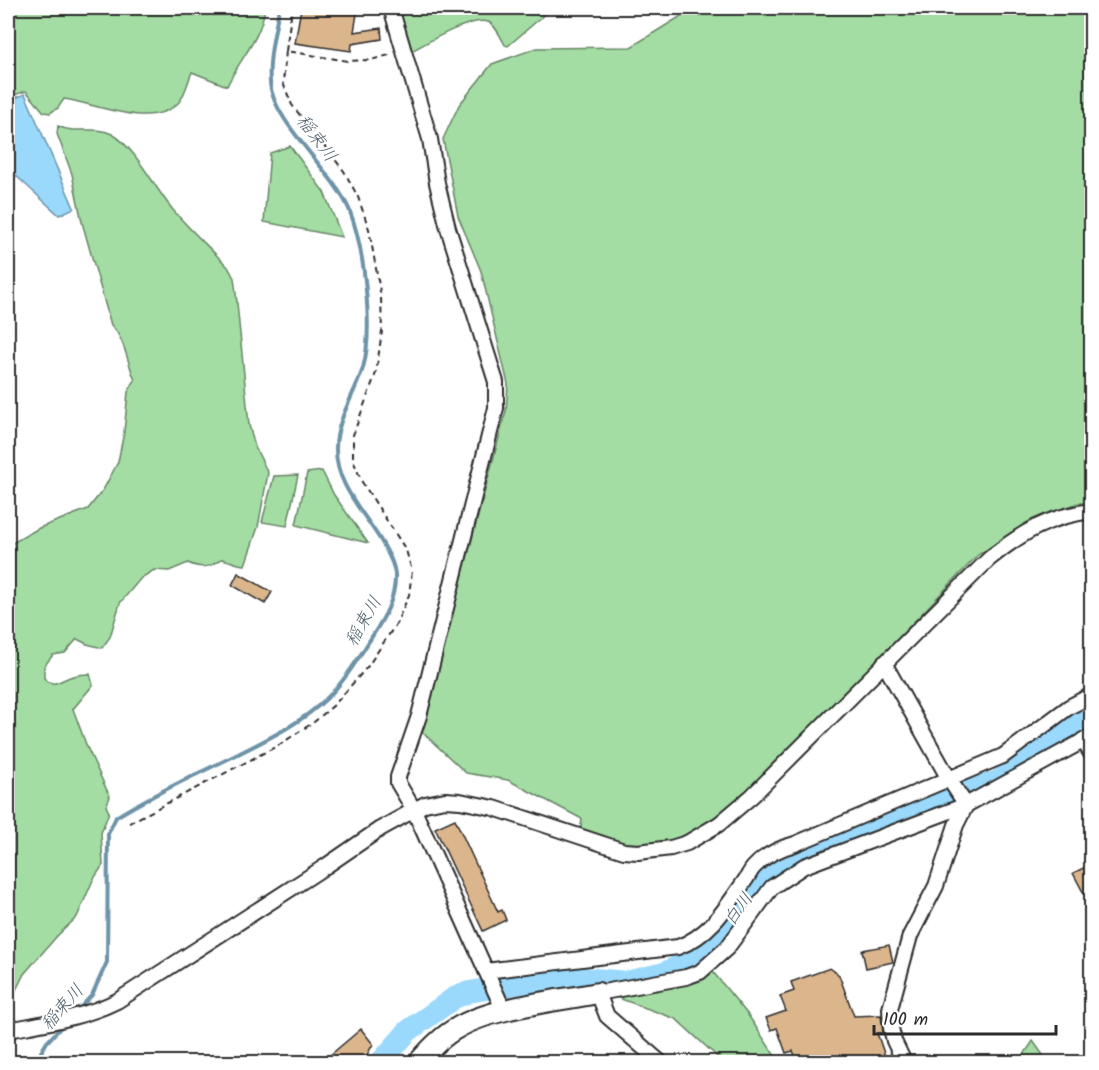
<svg xmlns="http://www.w3.org/2000/svg" width="1099" height="1070" viewBox="0 0 1099 1070" font-family="Kalam,'Klee One',sans-serif">
	<style>
		.green { fill: #a3dda3; stroke: #678467; stroke-width: 1.5 }
		.water { fill: #9ad9fc; stroke: #6e93a8; stroke-width: 1.5 }
		.lines { fill: none; stroke-linecap: round; stroke-linejoin: round }
		.stream { stroke: #6e93a8; stroke-width: 4 }
		.river { stroke: #9ad9fc; stroke-width: 22 }
		.building { fill: #dbb68d; stroke: #2b2b2b; stroke-width: 1.5 }
		.street-casing { stroke: #2b2b2b; stroke-width: 18 }
		.secondary-casing { stroke: #2b2b2b; stroke-width: 24 }
		.path { stroke: #2b2b2b; stroke-width: 2; stroke-dasharray: 6 4.5; stroke-linecap: butt }
		.street { stroke: #fff; stroke-width: 14 }
		.secondary { stroke: #fff; stroke-width: 20 }
		.labels { text-anchor: middle; stroke-width: 4.5; stroke-linejoin: round; paint-order: stroke }
		.water-label { font-size: 18px; font-style: italic; fill: #4c5f6a; stroke: #fff }
	</style>
	<rect width="100%" height="100%" fill="#fff"/>
	<filter id="ink" filterUnits="userSpaceOnUse"><feTurbulence type="fractalNoise" baseFrequency=".0167" numOctaves="2"/><feDisplacementMap in="SourceGraphic" scale="12" xChannelSelector="R" yChannelSelector="G"/><feConvolveMatrix kernelMatrix="1 2 1 2 8 2 1 2 1" color-interpolation-filters="sRGB"/></filter>
	<g filter="url(#ink)">
		<g class="green">
			<path d="M23 8H265C260 41 241 56 227 86L192 72C188 81 185 95 179 102 152 131 96 103 64 99L58 108 50 113 44 112 26 91 8 97V17Z"/>
			<path d="M397 8H552L508 46 505 45C501 38 496 25 488 22 472 16 426 43 410 52Z"/>
			<path d="M694 8H1091V503H1078L1030 521 978 555 786 755 707 826 681 838 652 844 619 843 580 831 582 819 508 780 466 773 421 731 506 411 508 384 481 271 458 216 443 139 459 105 492 64 537 48 631 47Z"/>
			<path d="M58 126C75 135 93 125 112 134 134 146 156 190 173 210 190 230 210 248 228 267L234 278 236 293 249 425 255 447 268 473 258 527 245 565C236 565 230 560 221 559 210 568 201 569 188 563L169 571 154 570 141 578 120 603 110 637 102 648 87 644 77 639 65 653 53 655 44 666V678C54 688 59 681 70 677 76 675 84 674 90 674L93 685 73 709 87 747 110 797 106 806 109 812 101 833 103 865 93 880 77 917 57 936 24 974 15 992 8 1000V544H11L39 528 88 509 103 490 118 462 124 432 128 392 135 380C127 362 125 339 111 325L82 222 72 174 57 134Z"/>
			<path d="M290 146 324 192 342 237 264 222 270 153Z"/>
			<path d="M322 471 334 495 368 543 296 525 307 473Z"/>
			<path d="M298 475 287 526 262 522 274 476Z"/>
			<path d="M713 972 748 1015 779 1062H723L676 1019 618 998 697 979Z"/>
			<path d="M1033 1041 1048 1062H1019Z"/>
		</g>
		<path class="water" d="M25 94 74 208 59 215 14 174 8 125V101Z"/>
		<g class="lines">
			<g class="stream">
				<path d="M76 1012 92 995 107 962 108 834 116 817C157 791 203 772 246 750 274 736 303 721 326 699 343 683 356 662 368 643 382 621 396 601 395 574 394 564 389 555 384 546 367 515 335 486 336 448 336 420 355 394 363 368 374 329 364 246 349 209 332 170 272 121 270 82 268 57 275 32 279 8"/>
				<path d="M35 1062 47 1042 64 1024"/>
			</g>
			<path class="river" d="M381 1062 408 1031 454 998 469 992 534 981 571 977 627 982 664 973 696 958 715 941 727 922 761 877 780 861 807 852 948 798 998 781 1076 721 1092 713"/>
		</g>
		<g class="building">
			<path d="M301 8H358L354 32 381 28 382 39 352 44 351 51 295 43Z"/>
			<path d="M238 573 272 592 265 604 232 585Z"/>
			<path d="M455 819 498 912 502 910 506 920 483 931 435 828Z"/>
			<path d="M1092 864V909L1073 873Z"/>
			<path d="M889 945 893 962 866 968 862 950Z"/>
			<path d="M830 968 839 975 854 1016 881 1015 883 1033H877L887 1062H798L793 1051 786 1053 777 1028 771 1030 766 1018 786 1011 780 996 794 991 791 982Z"/>
			<path d="M361 1029 373 1044 363 1062H322Z"/>
		</g>
		<g class="lines">
			<defs>
				<g id="street">
					<path d="M391 8 430 139 437 183 448 228 496 382V408L419 716 398 777V783L414 810 504 1011"/>
					<path d="M884 663 949 779 966 805"/>
					<path d="M1083 740 1092 755"/>
					<path d="M486 971 678 947C709 936 726 908 744 882 748 877 750 871 754 867 765 855 780 848 795 844L1003 756 1069 707 1092 695"/>
					<path d="M8 1030C45 1023 83 1018 117 1001L326 866 380 829 425 804 445 800 460 801 494 808 624 851 638 852 671 848 687 843 719 824 752 796 989 559C1021 533 1049 516 1092 511"/>
					<path d="M660 1062 607 1016 598 993 686 977 700 972 727 948 772 887 804 866 966 805 1092 736"/>
					<path d="M904 1062 894 1041 891 1028 890 1009 910 936 936 886 956 825 966 805"/>
				</g>
				<path id="secondary" d="M419 1062C430 1049 442 1036 457 1028 492 1007 557 1001 598 993"/>
			</defs>
			<use href="#street" class="street-casing"/>
			<use href="#secondary" class="secondary-casing"/>
			<g class="path">
				<path d="M286 51 292 8"/>
				<path d="M129 823 279 745 314 722 334 705 368 666 396 624 409 595 412 571 406 550 362 482 353 460V435L376 373 382 331 381 297 369 229 358 197 344 171 292 105 283 83 286 51 348 61 371 60 393 54"/>
			</g>
			<use href="#street" class="street"/>
			<use href="#secondary" class="secondary"/>
		</g>
	</g>
	<g class="labels">
		<g class="water-label">
			<text transform="translate(317 138) rotate(53)" y="6">稲束川</text>
			<text transform="translate(363 621) rotate(-60)" y="6">稲束川</text>
			<text transform="translate(738 909) rotate(-54)" y="6">白川</text>
			<text transform="translate(62 1007) rotate(-49)" y="6">稲束川</text>
		</g>
	</g>
	<rect width="1099" height="1070" fill="none" stroke="#fff" stroke-width="30"/>
	<rect x="15" y="15" width="1069" height="1040" fill="none" stroke="#2b2b2b" stroke-width="2" filter="url(#ink)"/>
	<path d="M874 1025v9h182v-9" fill="none" stroke="#2b2b2b" stroke-width="3"/>
	<text x="883" y="1025" font-size="18" fill="#2b2b2b" stroke="#ffffff" stroke-width="4.5" paint-order="stroke">100 m</text>
</svg>
